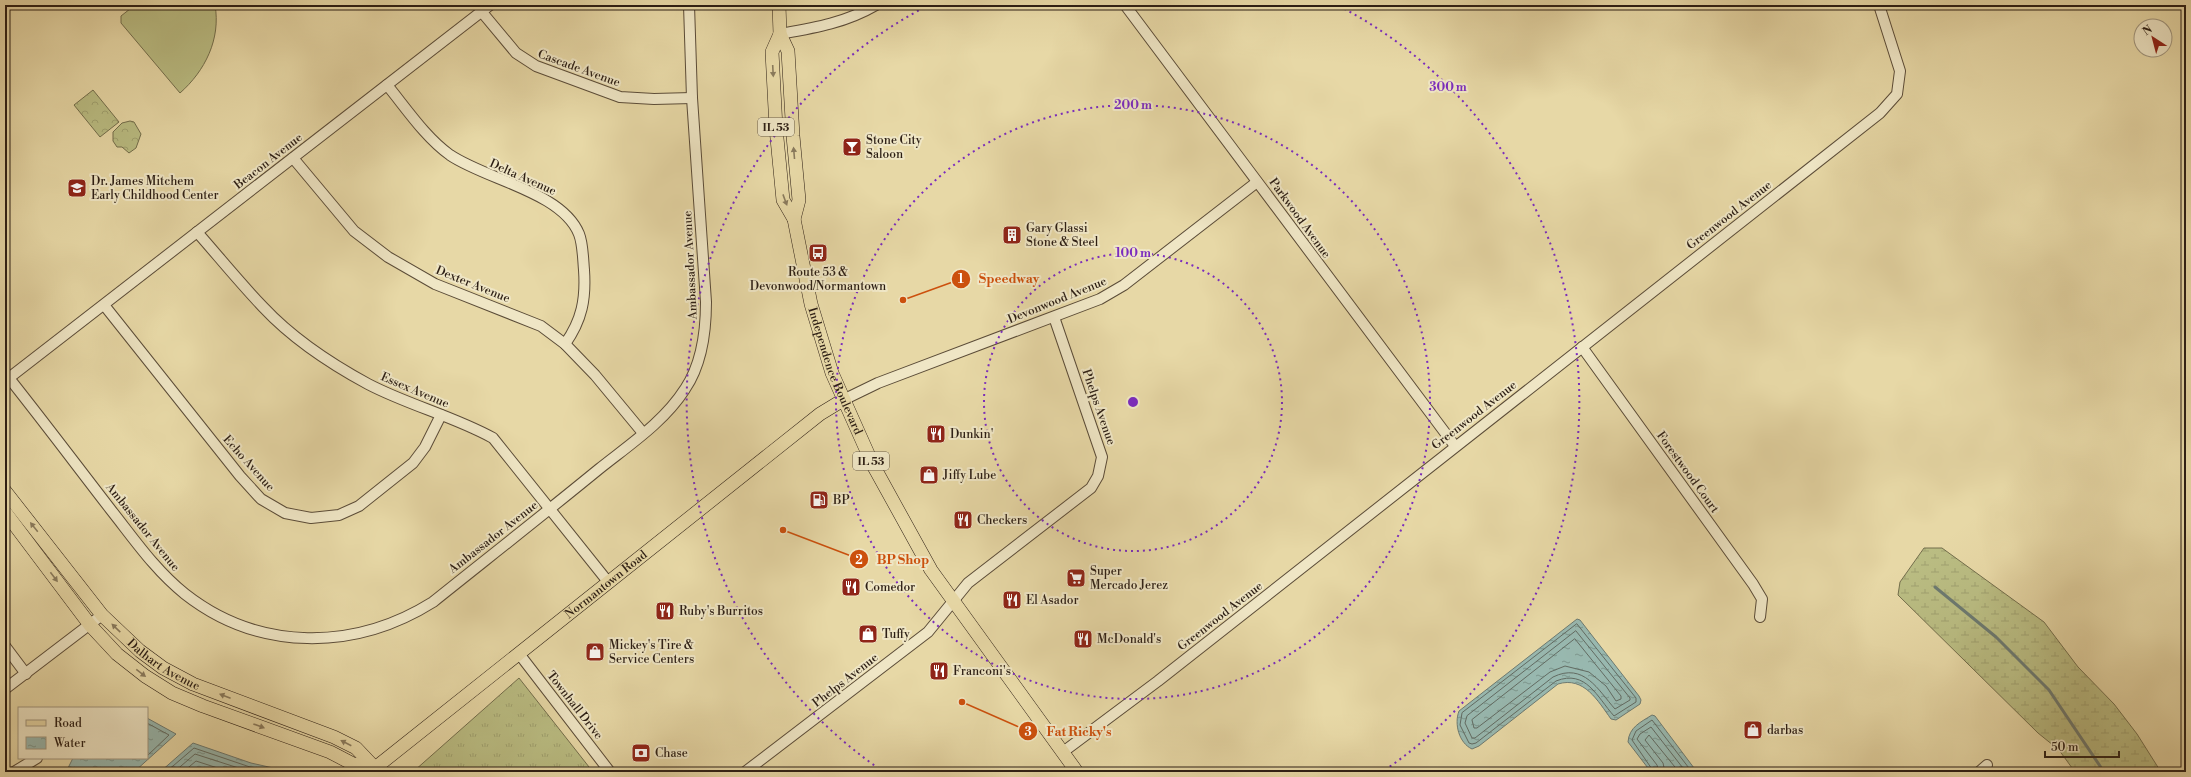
<svg xmlns="http://www.w3.org/2000/svg" width="2191" height="777" viewBox="0 0 2191 777" font-family="'Libre Bodoni',serif">
	<style>
		.grass { fill: url(#grass-tufts); stroke: #736e4c }
		.wetland { fill: url(#wetland-marsh); stroke: #736e4c }
		.park { fill: url(#park-crowns); stroke: #736e4c }
		.garden { fill: #babd83; stroke: #736e4c }
		.water { fill: url(#water-ripples); stroke: #6d7a71 }
		.lines { fill: none; stroke-linecap: round; stroke-linejoin: round }
		.shore { stroke: #626b62; stroke-width: 1 }
		.stream { stroke: #6d7a71; stroke-width: 3 }
		.minor-casing { stroke: #5b4c38; stroke-width: 12 }
		.major-casing { stroke: #2c1e14; stroke-width: 14 }
		.minor { stroke: #efe6c5; stroke-width: 10 }
		.major { stroke: #e7d8a6; stroke-width: 13 }
		.oneway { fill: #8a7b5d }
		.ring { fill: none; stroke: #7b2cbf; stroke-width: 2; stroke-dasharray: 2 4 }
		.labels { text-anchor: middle; stroke-width: 4; stroke-linejoin: round; paint-order: stroke }
		.shield { fill: #efe6c5; stroke: #665a49; stroke-width: 1 }
		.shield-label { font-size: 11px; font-weight: bold; fill: #2c1e14 }
		.street-label { font-size: 12px; fill: #2c1e14; stroke: #efe6c5 }
		.poi-label { font-size: 12px; fill: #2c1e14; stroke: #efe6c5; text-anchor: start }
		.centre { fill: #7b2cbf; stroke: #efe6c5; stroke-width: 2 }
		.ring-label { font-size: 12px; text-anchor: middle; font-weight: bold; fill: #7b2cbf; stroke: #efe6c5; stroke-width: 4; stroke-linejoin: round; paint-order: stroke }
		.leader { fill: none; stroke: #cc500d; stroke-width: 1.5 }
		.callout-dot { fill: #cc500d; stroke: #efe6c5; stroke-width: 1.5 }
		.mark-label { font-size: 12px; text-anchor: middle; font-weight: bold; fill: #fff }
		.callout-label { font-size: 13px; text-anchor: middle; font-weight: bold; fill: #cc500d; stroke: #efe6c5; stroke-width: 4; stroke-linejoin: round; paint-order: stroke }
	</style>
	<defs>
		<pattern id="grass-tufts" width="24" height="20" patternUnits="userSpaceOnUse"><rect width="24" height="20" fill="#babd83"/><path d="M3 7l-1-3M5 7V3M7 7l1-3M15 17l-1-3M17 17v-4M19 17l1-3" fill="none" stroke="#a0a270"/></pattern>
		<pattern id="wetland-marsh" width="20" height="14" patternUnits="userSpaceOnUse"><rect width="20" height="14" fill="#babd83"/><path d="M1 5h8M5 5V1M11 12h8M15 12V8" fill="none" stroke="#a0a270"/></pattern>
		<pattern id="park-crowns" width="20" height="18" patternUnits="userSpaceOnUse"><rect width="20" height="18" fill="#babd83"/><path d="M2 6a3 3 0 1 1 6 0M12 15a3 3 0 1 1 6 0" fill="none" stroke="#a0a270"/></pattern>
		<pattern id="water-ripples" width="26" height="14" patternUnits="userSpaceOnUse"><rect width="26" height="14" fill="#98b8af"/><path d="M2 4q2-2 4 0t4 0M15 11q2-2 4 0t4 0" fill="none" stroke="#7c958d"/></pattern>
	</defs>
	<rect width="100%" height="100%" fill="#e7d8a6"/>
	<filter id="stains"><feTurbulence type="fractalNoise" baseFrequency=".005" numOctaves="4"/><feColorMatrix values="0 0 0 0 .2 0 0 0 0 .09 0 0 0 0 .02 0 0 0 .5 -.17"/></filter>
	<radialGradient id="worn" r=".72"><stop offset=".6" stop-color="#630" stop-opacity="0"/><stop offset="1" stop-color="#630" stop-opacity=".3"/></radialGradient>
	<path class="grass" d="M519 678 593 772H414V771Z"/>
	<path class="wetland" d="M1924 548H1942L2044 622 2078 667 2114 704 2137 734 2161 772H2075L2059 750 2038 733 1898 595 1900 582Z"/>
	<g class="park">
		<path d="M93 90 119 122 100 137 74 105Z"/>
		<path d="M130 121 134 122 141 134 136 148 129 153 122 147H117L113 141V132L122 123Z"/>
	</g>
	<path class="garden" d="M135 5H215C221 39 205 71 180 93L121 23V16Z"/>
	<g class="water">
		<path d="M1577 619 1580 620 1639 696 1641 700 1640 704 1616 720 1611 719C1598 701 1584 676 1558 684L1479 746 1472 749C1459 743 1454 724 1459 711Z"/>
		<path d="M1652 715 1655 716 1697 772H1651L1628 742C1629 727 1641 722 1652 715Z"/>
		<path d="M147 718 176 734 134 772H66L73 758H147Z"/>
		<path d="M193 743 251 763 291 772H160Z"/>
	</g>
	<g class="lines">
		<g class="shore">
			<path d="M1577 624 1636 698V702L1614 716C1597 697 1586 669 1556 681L1476 743 1472 744 1469 743 1460 725 1462 713Z"/>
			<path d="M1576 631 1630 698V700L1615 709C1598 690 1584 662 1553 677L1475 738H1472L1465 723 1467 716Z"/>
			<path d="M1575 639 1621 696V699L1616 701 1606 686 1589 672 1565 666 1550 672 1477 728H1474L1472 720Z"/>
			<path d="M147 723 169 735 147 756"/>
			<path d="M166 772 194 748 250 767 273 772"/>
			<path d="M174 772 195 754 251 772"/>
			<path d="M183 772 196 761 230 772"/>
			<path d="M1654 772 1632 740 1636 731 1652 720 1692 772"/>
			<path d="M1659 772 1657 765 1637 739 1640 734 1651 727 1686 772"/>
			<path d="M1665 772 1663 763 1645 740 1649 735 1679 772"/>
		</g>
		<path class="stream" d="M1935 587 1996 637 2049 690 2104 772"/>
		<defs>
			<g id="minor">
				<path d="M1125 5 1455 446"/>
				<path d="M481 11 516 53 536 66 620 97 654 99 692 98"/>
				<path d="M780 34C814 28 845 23 876 5"/>
				<path d="M387 85C406 108 425 137 450 155 487 180 562 192 579 234 583 244 583 259 584 270 586 299 582 320 565 344"/>
				<path d="M293 158 354 231 388 257 435 284 541 326 565 344 595 375 643 433"/>
				<path d="M197 232C219 257 240 283 263 307 292 338 331 364 368 384 408 405 453 416 493 438L609 583"/>
				<path d="M104 305 240 476 261 499 285 513 311 518 339 515 359 506 413 463 425 447 441 415"/>
				<path d="M1582 347 1753 584 1762 599 1760 617"/>
				<path d="M9 378C44 422 77 466 111 510 134 539 155 570 185 594 259 652 355 651 433 602 488 558 544 514 599 469 629 445 664 422 685 389 702 364 706 331 706 302L692 98 689 5"/>
				<path d="M5 381 490 5"/>
				<path d="M843 400 878 383 1100 299 1124 285 1257 182"/>
				<path d="M5 646 26 674"/>
				<path d="M520 655 610 772"/>
				<path d="M5 689 102 615"/>
				<path d="M1063 752 1158 681 1880 113 1897 94 1900 71 1879 5"/>
				<path d="M14 772 37 758"/>
				<path d="M745 772 928 632 968 583 1091 488 1098 476 1102 457 1054 317"/>
				<path d="M1979 772 1987 765"/>
			</g>
			<g id="major">
				<path d="M779 5 780 34 788 51 793 136 799 200 794 219"/>
				<path id="s1" d="M780 34 772 52 776 128 783 200 794 219 811 304 832 373 873 465 931 570 1077 772"/>
				<path id="s2" d="M5 491 102 615 140 651 163 668 193 684 334 737 356 748 375 768"/>
				<path d="M5 512 90 625 117 654 145 676 172 693 203 706 330 752 353 764 375 768"/>
				<path id="s3" d="M375 768 820 414 843 400"/>
			</g>
		</defs>
		<use href="#minor" class="minor-casing"/>
		<use href="#major" class="major-casing"/>
		<use href="#minor" class="minor"/>
		<use href="#major" class="major"/>
	</g>
	<defs><path id="oneway-solid" d="M-6-.8H1V-3.2L6.5 0L1 3.2V.8H-6Z"/></defs>
	<g class="oneway">
		<use href="#oneway-solid" transform="translate(773 71) rotate(87)"/>
		<use href="#oneway-solid" transform="translate(794 153) rotate(-95)"/>
		<use href="#oneway-solid" transform="translate(785 200) rotate(70)"/>
		<use href="#oneway-solid" transform="translate(34 527) rotate(-129)"/>
		<use href="#oneway-solid" transform="translate(54 577) rotate(53)"/>
		<use href="#oneway-solid" transform="translate(116 628) rotate(-136)"/>
		<use href="#oneway-solid" transform="translate(141 673) rotate(38)"/>
		<use href="#oneway-solid" transform="translate(225 696) rotate(-159)"/>
		<use href="#oneway-solid" transform="translate(259 726) rotate(20)"/>
		<use href="#oneway-solid" transform="translate(346 743) rotate(-153)"/>
	</g>
	<g class="ring">
		<circle cx="1133" cy="402" r="149"/>
		<circle cx="1133" cy="402" r="297"/>
		<path d="M884 772A446 446 0 0 1 927 6M1339 6A446 446 0 0 1 1382 772"/>
	</g>
	<defs>
		<symbol id="bar-square" viewBox="-11 -11 22 22"><rect x="-9" y="-9" width="18" height="18" rx="4" fill="#8f2418" stroke="#efe6c5"/><path d="M-6-5H6L.8 .8V4.5H3.5V6h-7V4.5H-.8V.8Z" fill="#fff"/></symbol>
		<symbol id="school-square" viewBox="-11 -11 22 22"><rect x="-9" y="-9" width="18" height="18" rx="4" fill="#8f2418" stroke="#efe6c5"/><path d="M0-5L7-2L0 1L-7-2ZM-4 1L0 2.5L4 1V4Q0 6-4 4Z" fill="#fff"/></symbol>
		<symbol id="building-square" viewBox="-11 -11 22 22"><rect x="-9" y="-9" width="18" height="18" rx="4" fill="#8f2418" stroke="#efe6c5"/><path d="M-4-6H4V6H1V3H-1V6H-4ZM-2.5-4.3h1.7v1.8h-1.7ZM.8-4.3h1.7v1.8H.8ZM-2.5-1h1.7V.8h-1.7ZM.8-1h1.7V.8H.8Z" fill="#fff"/></symbol>
		<symbol id="bus-square" viewBox="-11 -11 22 22"><rect x="-9" y="-9" width="18" height="18" rx="4" fill="#8f2418" stroke="#efe6c5"/><path d="M-5-6H5V4H4V6H2V4H-2V6H-4V4H-5ZM-3.5-4V0h7V-4ZM-3.5 1.2v1.5H-2V1.2ZM2 1.2v1.5H3.5V1.2Z" fill="#fff"/></symbol>
		<symbol id="restaurant-square" viewBox="-11 -11 22 22"><rect x="-9" y="-9" width="18" height="18" rx="4" fill="#8f2418" stroke="#efe6c5"/><path d="M-5-6h1v4h1v-4h1v4h1v-4h1v5L-1.5 .5V6h-2V.5L-5-1ZM5-6V6H3V1.5H1.5Q1.5-4 5-6Z" fill="#fff"/></symbol>
		<symbol id="shop-square" viewBox="-11 -11 22 22"><rect x="-9" y="-9" width="18" height="18" rx="4" fill="#8f2418" stroke="#efe6c5"/><path d="M-5-2.5h2.3a2.7 3.5 0 0 1 5.4 0H5L5.5 6h-11ZM-1.5-2.5h3a1.5 2.3 0 0 0-3 0Z" fill="#fff"/></symbol>
		<symbol id="fuel-square" viewBox="-11 -11 22 22"><rect x="-9" y="-9" width="18" height="18" rx="4" fill="#8f2418" stroke="#efe6c5"/><path d="M-5.5-6h7V0h2V4h1.3V-2.5L3-4.5l.8-.8L6-3V5H2.5V1h-1V6h-7ZM-4.2-4.7v3.2H.2V-4.7Z" fill="#fff"/></symbol>
		<symbol id="supermarket-square" viewBox="-11 -11 22 22"><rect x="-9" y="-9" width="18" height="18" rx="4" fill="#8f2418" stroke="#efe6c5"/><path d="M-6-5.5h2.5l.6 2H6L4.5 2H-2.5L-4.4-4H-6ZM-1.5 3.2a1.3 1.3 0 1 0 .1 0ZM3 3.2a1.3 1.3 0 1 0 .1 0Z" fill="#fff"/></symbol>
		<symbol id="bank-square" viewBox="-11 -11 22 22"><rect x="-9" y="-9" width="18" height="18" rx="4" fill="#8f2418" stroke="#efe6c5"/><path d="M-6-4H6V4H-6ZM0-2.3a2.3 2.3 0 1 0 0 4.6a2.3 2.3 0 1 0 0-4.6Z" fill="#fff"/></symbol>
	</defs>
	<g fill-rule="evenodd">
		<use href="#bar-square" x="841" y="136" width="22" height="22"/>
		<use href="#school-square" x="66" y="177" width="22" height="22"/>
		<use href="#building-square" x="1001" y="224" width="22" height="22"/>
		<use href="#bus-square" x="807" y="242" width="22" height="22"/>
		<use href="#restaurant-square" x="925" y="423" width="22" height="22"/>
		<use href="#shop-square" x="918" y="464" width="22" height="22"/>
		<use href="#fuel-square" x="808" y="489" width="22" height="22"/>
		<use href="#restaurant-square" x="952" y="509" width="22" height="22"/>
		<use href="#supermarket-square" x="1065" y="567" width="22" height="22"/>
		<use href="#restaurant-square" x="840" y="576" width="22" height="22"/>
		<use href="#restaurant-square" x="1001" y="589" width="22" height="22"/>
		<use href="#restaurant-square" x="654" y="600" width="22" height="22"/>
		<use href="#shop-square" x="857" y="623" width="22" height="22"/>
		<use href="#restaurant-square" x="1072" y="628" width="22" height="22"/>
		<use href="#shop-square" x="584" y="641" width="22" height="22"/>
		<use href="#restaurant-square" x="928" y="660" width="22" height="22"/>
		<use href="#shop-square" x="1742" y="719" width="22" height="22"/>
		<use href="#bank-square" x="630" y="742" width="22" height="22"/>
	</g>
	<g class="labels">
		<g class="shield">
			<rect x="758" y="118" width="36" height="18" rx="3"/>
			<rect x="853" y="452" width="36" height="18" rx="3"/>
		</g>
		<g class="shield-label">
			<text x="776" y="131">IL 53</text>
			<text x="871" y="465">IL 53</text>
		</g>
		<g class="street-label">
			<text transform="translate(579 68) rotate(20)" y="4">Cascade Avenue</text>
			<text transform="translate(268 161) rotate(-38)" y="4">Beacon Avenue</text>
			<text transform="translate(523 177) rotate(24)" y="4">Delta Avenue</text>
			<text transform="translate(1729 215) rotate(-38)" y="4">Greenwood Avenue</text>
			<text transform="translate(1300 218) rotate(54)" y="4">Parkwood Avenue</text>
			<text transform="translate(690 265) rotate(-93)" y="4">Ambassador Avenue</text>
			<text transform="translate(473 284) rotate(22)" y="4">Dexter Avenue</text>
			<text transform="translate(1057 300) rotate(-22)" y="4">Devonwood Avenue</text>
			<text dy="4" stroke="none"><textPath href="#s1" startOffset="348">Independence Boulevard</textPath></text>
			<text transform="translate(415 390) rotate(23)" y="4">Essex Avenue</text>
			<text transform="translate(1099 407) rotate(71)" y="4">Phelps Avenue</text>
			<text transform="translate(1474 415) rotate(-38)" y="4">Greenwood Avenue</text>
			<text transform="translate(249 463) rotate(48)" y="4">Echo Avenue</text>
			<text transform="translate(1688 472) rotate(54)" y="4">Forestwood Court</text>
			<text transform="translate(143 527) rotate(51)" y="4">Ambassador Avenue</text>
			<text transform="translate(493 537) rotate(-38)" y="4">Ambassador Avenue</text>
			<text dy="4" stroke="none"><textPath href="#s3" startOffset="295">Normantown Road</textPath></text>
			<text transform="translate(1220 616) rotate(-38)" y="4">Greenwood Avenue</text>
			<text dy="4" stroke="none"><textPath href="#s2" startOffset="237">Dalhart Avenue</textPath></text>
			<text transform="translate(845 680) rotate(-38)" y="4">Phelps Avenue</text>
			<text transform="translate(575 705) rotate(52)" y="4">Townhall Drive</text>
		</g>
		<g class="poi-label">
			<text x="866" y="144">Stone City<tspan x="866" dy="14">Saloon</tspan></text>
			<text x="91" y="185">Dr. James Mitchem<tspan x="91" dy="14">Early Childhood Center</tspan></text>
			<text x="1026" y="232">Gary Glassi<tspan x="1026" dy="14">Stone &amp; Steel</tspan></text>
			<text x="818" y="276" text-anchor="middle">Route 53 &amp;<tspan x="818" dy="14">Devonwood/Normantown</tspan></text>
			<text x="950" y="438">Dunkin'</text>
			<text x="943" y="479">Jiffy Lube</text>
			<text x="833" y="504">BP</text>
			<text x="977" y="524">Checkers</text>
			<text x="1090" y="575">Super<tspan x="1090" dy="14">Mercado Jerez</tspan></text>
			<text x="865" y="591">Comedor</text>
			<text x="1026" y="604">El Asador</text>
			<text x="679" y="615">Ruby's Burritos</text>
			<text x="882" y="638">Tuffy</text>
			<text x="1097" y="643">McDonald's</text>
			<text x="609" y="649">Mickey's Tire &amp;<tspan x="609" dy="14">Service Centers</tspan></text>
			<text x="953" y="675">Franconi's</text>
			<text x="1767" y="734">darbas</text>
			<text x="655" y="757">Chase</text>
		</g>
	</g>
	<circle cx="1133" cy="402" r="6" class="centre"/>
	<g class="ring-label">
		<text x="1448" y="91">300 m</text>
		<text x="1133" y="109">200 m</text>
		<text x="1133" y="257">100 m</text>
	</g>
	<path class="leader" d="M903 300L961 279M783 530L859 559M962 702L1028 731"/>
	<g class="callout-dot">
		<circle cx="903" cy="300" r="4"/>
		<circle cx="783" cy="530" r="4"/>
		<circle cx="962" cy="702" r="4"/>
		<circle cx="961" cy="279" r="10"/>
		<circle cx="859" cy="559" r="10"/>
		<circle cx="1028" cy="731" r="10"/>
	</g>
	<g class="mark-label">
		<text x="961" y="283">1</text>
		<text x="859" y="564">2</text>
		<text x="1028" y="736">3</text>
	</g>
	<g class="callout-label">
		<text x="1009" y="283">Speedway</text>
		<text x="903" y="564">BP Shop</text>
		<text x="1079" y="736">Fat Ricky's</text>
	</g>
	<rect width="2191" height="777" fill="none" stroke="#e7d8a6" stroke-width="20"/>
	<rect x="6" y="6" width="2179" height="765" fill="none" stroke="#2c1e14" stroke-width="2"/>
	<rect x="10" y="10" width="2171" height="757" fill="none" stroke="#2c1e14"/>
	<rect x="18" y="707" width="130" height="52" fill="#efe6c5" stroke="#a1967e"/>
	<rect x="26" y="720" width="20" height="6" fill="#e7d8a6" stroke="#a1967e"/>
	<text x="54" y="727" font-size="12" fill="#2c1e14">Road</text>
	<rect x="26" y="737" width="20" height="12" fill="url(#water-ripples)" stroke="#a1967e"/>
	<text x="54" y="747" font-size="12" fill="#2c1e14">Water</text>
	<g transform="translate(2153 38) rotate(324)"><circle r="19" fill="#efe6c5" stroke="#a1967e"/>
	<path d="M0-3L7 15L0 10L-7 15Z" fill="#8f2418"/>
	<text y="-6" font-size="11" font-weight="bold" text-anchor="middle" fill="#2c1e14">N</text>
	</g>
	<path d="M2045 751v6h74v-6" fill="none" stroke="#2c1e14" stroke-width="2"/>
	<text x="2051" y="751" font-size="12" fill="#2c1e14" stroke="#efe6c5" stroke-width="3" paint-order="stroke">50 m</text>
	<rect width="100%" height="100%" filter="url(#stains)"/>
	<rect width="100%" height="100%" fill="url(#worn)"/>
</svg>
